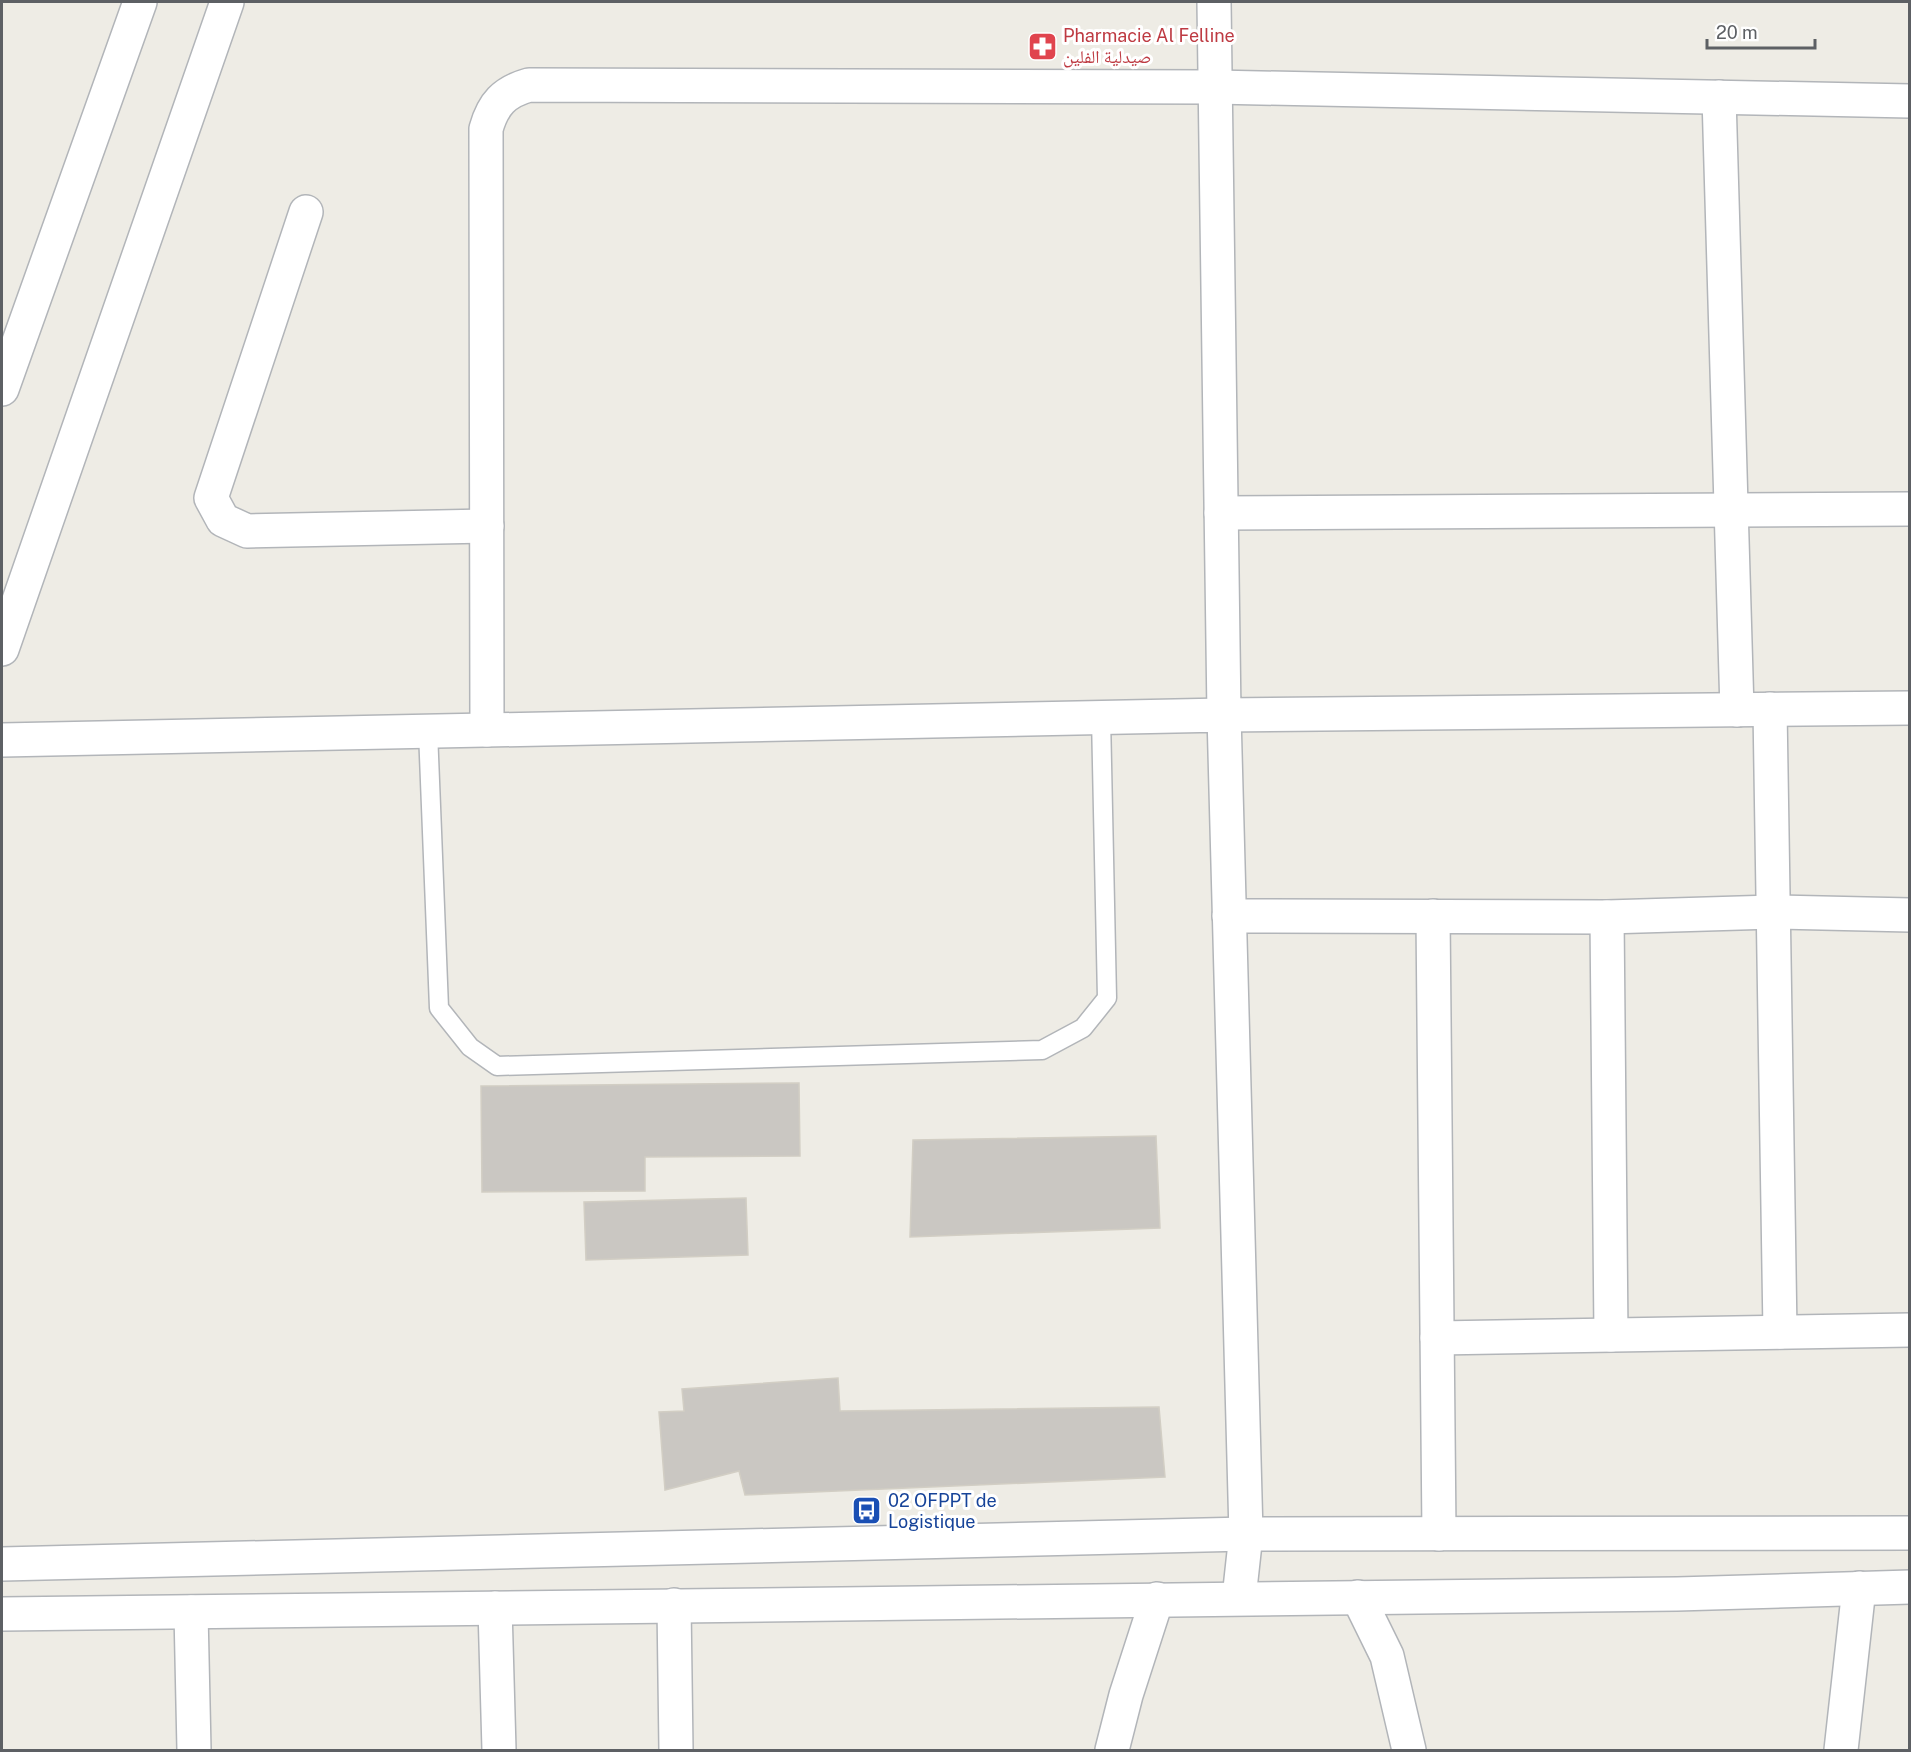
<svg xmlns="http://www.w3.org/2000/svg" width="1911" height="1752" viewBox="0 0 1911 1752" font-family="'Public Sans','Noto Naskh Arabic',sans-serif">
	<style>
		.building { fill: #cac7c2; stroke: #d2cec4; stroke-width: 1.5 }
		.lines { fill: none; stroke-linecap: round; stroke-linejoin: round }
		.lane-casing { stroke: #b2b5b9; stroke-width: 21 }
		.street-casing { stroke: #b2b5b9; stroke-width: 36 }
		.lane { stroke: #fff; stroke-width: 18 }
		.street { stroke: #fff; stroke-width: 33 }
		.labels { text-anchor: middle; stroke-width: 6; stroke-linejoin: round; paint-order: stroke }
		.health-label { font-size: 18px; fill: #be3a42; stroke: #fff; text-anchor: start }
		.transit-label { font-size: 18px; fill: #164399; stroke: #fff; text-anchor: start }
	</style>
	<rect width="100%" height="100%" fill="#eeece5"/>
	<g class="building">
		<path d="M799 1083 800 1156 645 1157V1191L482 1192 481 1086Z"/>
		<path d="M1156 1136 1160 1228 910 1237 913 1140Z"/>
		<path d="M746 1198 748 1255 586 1260 584 1202Z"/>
		<path d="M838 1378 840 1411 1159 1407 1165 1477 745 1495 739 1471 665 1490 659 1412 684 1411 682 1389Z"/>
	</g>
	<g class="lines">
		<defs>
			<path id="lane" d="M428 731 439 1008 470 1047 497 1066 1042 1050 1083 1028 1107 998 1101 717"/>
			<g id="street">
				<path d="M1214 2 1224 715 1910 708"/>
				<path d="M1719 97 1737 710"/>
				<path d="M306 212 211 498 223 520 247 531 487 526"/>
				<path d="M2 389 140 2"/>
				<path d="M1221 513 1910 509"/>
				<path d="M2 649 227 2"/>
				<path d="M1770 709 1780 1332"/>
				<path d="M487 730 486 129C493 104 504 92 529 85L1215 87 1910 101"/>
				<path d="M2 740 1224 715 1246 1534 1239 1598"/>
				<path d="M1229 916 1607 917 1773 912 1910 915"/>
				<path d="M1433 916 1439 1534"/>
				<path d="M1607 917 1611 1335"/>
				<path d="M1437 1338 1910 1330"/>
				<path d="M2 1564 1246 1534 1910 1533"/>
				<path d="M1358 1597 1387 1656 1409 1750"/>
				<path d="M674 1605 676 1750"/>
				<path d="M495 1608 499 1750"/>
				<path d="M191 1612 194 1750"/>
				<path d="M2 1614 1677 1594 1910 1587"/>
				<path d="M1112 1750 1126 1695 1157 1599"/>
				<path d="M1841 1750 1859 1588"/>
			</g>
		</defs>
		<use href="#lane" class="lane-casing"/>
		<use href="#street" class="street-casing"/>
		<use href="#lane" class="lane"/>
		<use href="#street" class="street"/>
	</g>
	<defs>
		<symbol id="pharmacy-square" viewBox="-11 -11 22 22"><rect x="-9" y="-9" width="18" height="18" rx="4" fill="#e0444e" stroke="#fff"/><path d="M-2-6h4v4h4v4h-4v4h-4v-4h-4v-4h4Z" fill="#fff"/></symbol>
		<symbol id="bus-square" viewBox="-11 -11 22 22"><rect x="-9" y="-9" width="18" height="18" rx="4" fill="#1a4fb4" stroke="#fff"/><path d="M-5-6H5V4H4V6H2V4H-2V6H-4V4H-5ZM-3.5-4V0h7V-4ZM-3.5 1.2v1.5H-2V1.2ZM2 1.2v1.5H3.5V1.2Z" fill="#fff"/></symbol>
	</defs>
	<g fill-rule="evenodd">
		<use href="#pharmacy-square" x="1026" y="30" width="33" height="33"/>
		<use href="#bus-square" x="850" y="1494" width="33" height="33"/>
	</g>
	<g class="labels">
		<g class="health-label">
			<text x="1063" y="42">Pharmacie Al Felline<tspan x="1063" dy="21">صيدلية الفلين</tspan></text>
		</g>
		<g class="transit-label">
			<text x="888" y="1507">02 OFPPT de<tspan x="888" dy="21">Logistique</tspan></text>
		</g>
	</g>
	<rect width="1911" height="1752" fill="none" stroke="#5d6064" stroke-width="6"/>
	<path d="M1707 39v9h108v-9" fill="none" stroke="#5d6064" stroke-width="3"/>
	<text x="1716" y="39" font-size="18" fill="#5d6064" stroke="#ffffff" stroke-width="4.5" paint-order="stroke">20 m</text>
</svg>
